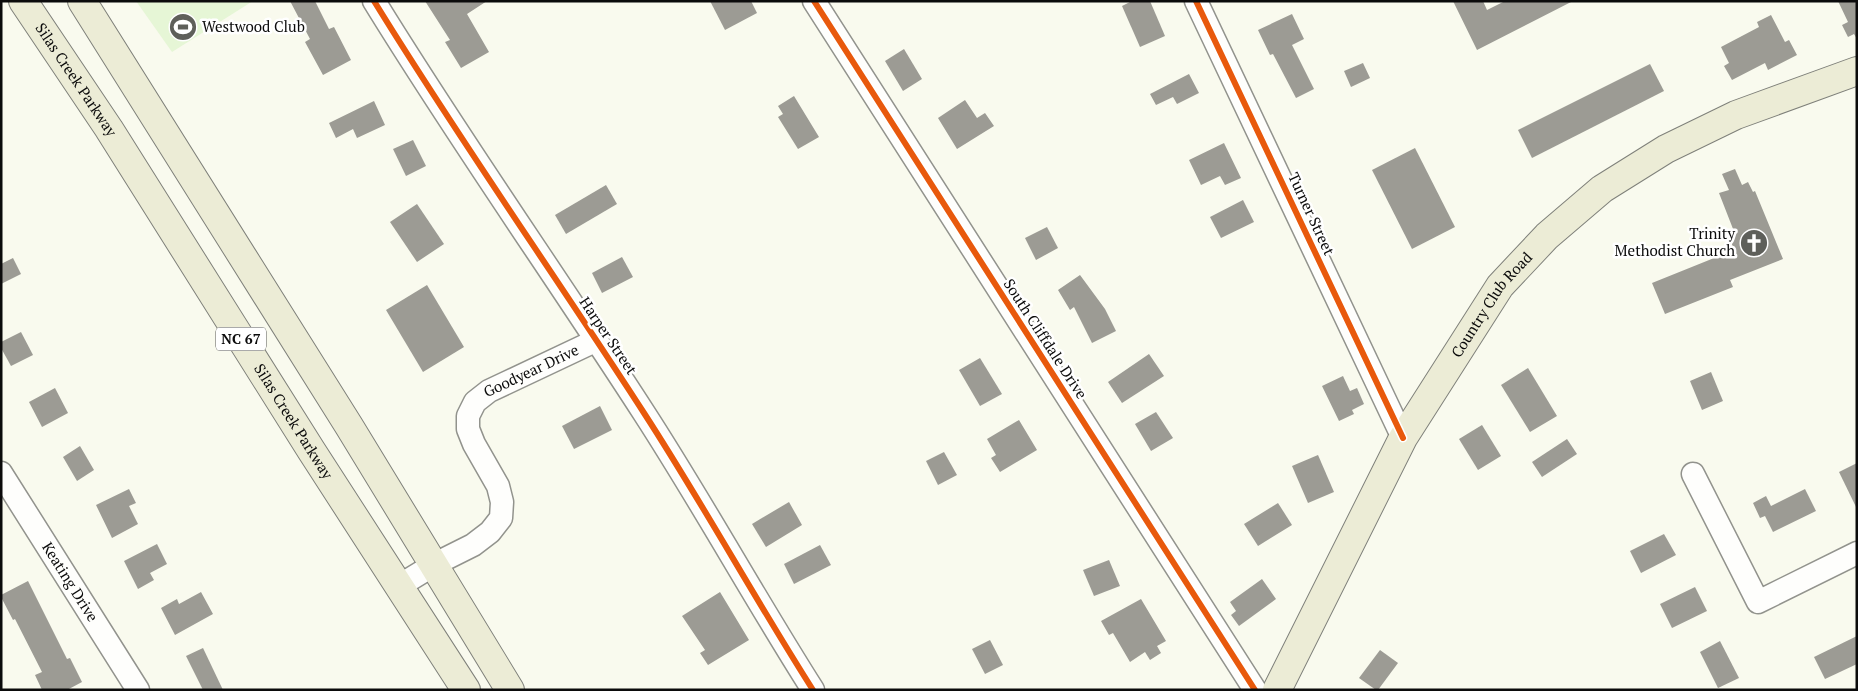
<svg xmlns="http://www.w3.org/2000/svg" width="1858" height="691" viewBox="0 0 1858 691" font-family="'PT Serif',serif">
	<style>
		.pitch { fill: #e6f6d6 }
		.building { fill: #9c9b94 }
		.lines { fill: none; stroke-linecap: round; stroke-linejoin: round }
		.minor-casing { stroke: #92938d; stroke-width: 25 }
		.major-casing { stroke: #7f807a; stroke-width: 30 }
		.minor { stroke: #fefefc; stroke-width: 22 }
		.major { stroke: #ececd6; stroke-width: 28 }
		.cycleway-casing { stroke: #fff; stroke-width: 9 }
		.cycleway { stroke: #e8590c; stroke-width: 6 }
		.labels { text-anchor: middle; stroke-width: 5; stroke-linejoin: round; paint-order: stroke }
		.shield { fill: #fff; stroke: #545454; stroke-width: 1 }
		.shield-label { font-size: 14px; font-weight: bold; fill: #0b0b0b }
		.poi-label { font-size: 15px; fill: #0b0b0b; stroke: #fff; text-anchor: start }
		.street-label { font-size: 15px; fill: #0b0b0b; stroke: #fff }
	</style>
	<rect width="100%" height="100%" fill="#f9faee"/>
	<path class="pitch" d="M136 1H253L172 52Z"/>
	<g class="building">
		<path d="M290 1H315L329 29 334 27 351 60 323 75 305 42 310 39Z"/>
		<path d="M425 1H487L467 14 489 52 461 68 445 42 450 40Z"/>
		<path d="M710 1H751L757 13 725 30Z"/>
		<path d="M1132 1H1150L1165 36 1140 47 1122 6Z"/>
		<path d="M1453 1H1483L1487 10 1505 1H1573L1477 50Z"/>
		<path d="M1838 1H1857V39L1854 34 1848 37 1842 25 1848 22Z"/>
		<path d="M1292 14 1304 39 1292 45 1314 89 1296 98 1273 54 1270 55 1258 30Z"/>
		<path d="M1771 15 1785 42 1789 40 1797 55 1768 70 1765 63 1732 80 1724 66 1729 63 1721 47 1759 27 1757 22Z"/>
		<path d="M904 49 922 79 903 91 885 61Z"/>
		<path d="M1363 63 1370 78 1351 87 1344 71Z"/>
		<path d="M1650 64 1664 91 1532 158 1518 130Z"/>
		<path d="M1189 74 1199 93 1177 104 1173 97 1156 105 1150 94Z"/>
		<path d="M794 96 819 137 798 149 778 117 783 114 778 106Z"/>
		<path d="M965 100 977 118 985 113 994 126 957 149 938 118Z"/>
		<path d="M374 101 385 125 357 138 353 129 336 138 329 123Z"/>
		<path d="M413 140 426 166 406 176 393 149Z"/>
		<path d="M1224 143 1241 178 1225 185 1220 176 1201 185 1189 160Z"/>
		<path d="M1415 148 1455 227 1412 249 1372 170Z"/>
		<path d="M1735 169 1742 185 1748 182 1753 192 1755 191 1783 259 1730 280 1733 287 1665 314 1652 283 1734 250 1729 236 1735 234 1719 193 1729 190 1722 174Z"/>
		<path d="M606 185 617 204 566 234 555 215Z"/>
		<path d="M1243 200 1254 222 1221 238 1210 217Z"/>
		<path d="M417 204 444 244 417 262 390 222Z"/>
		<path d="M1047 227 1058 248 1036 260 1025 238Z"/>
		<path d="M622 257 633 277 602 293 592 273Z"/>
		<path d="M13 258 21 274 1 284V264Z"/>
		<path d="M1080 275 1105 309 1116 331 1092 343 1074 307 1070 310 1058 290Z"/>
		<path d="M427 285 464 347 423 372 386 310Z"/>
		<path d="M21 332 33 355 11 366 1 348V342Z"/>
		<path d="M1149 354 1164 376 1122 403 1108 382Z"/>
		<path d="M980 358 1002 394 980 406 959 370Z"/>
		<path d="M1528 368 1557 416 1530 432 1501 385Z"/>
		<path d="M1711 372 1723 401 1702 410 1690 381Z"/>
		<path d="M1343 376 1350 391 1357 388 1364 404 1352 410 1354 414 1339 421 1322 386Z"/>
		<path d="M55 388 68 413 42 427 29 402Z"/>
		<path d="M600 406 612 430 574 449 562 426Z"/>
		<path d="M1156 412 1173 438 1151 451 1135 424Z"/>
		<path d="M1019 420 1037 450 1000 472 991 458 996 455 987 439Z"/>
		<path d="M1482 425 1501 456 1478 470 1459 439Z"/>
		<path d="M1567 439 1577 454 1542 477 1532 462Z"/>
		<path d="M80 446 94 470 77 481 63 457Z"/>
		<path d="M944 452 957 475 938 485 926 461Z"/>
		<path d="M1318 455 1334 492 1308 503 1292 466Z"/>
		<path d="M1857 463V509L1839 472Z"/>
		<path d="M129 489 136 503 129 506 138 524 112 538 96 505Z"/>
		<path d="M1805 489 1816 511 1773 532 1765 516 1760 518 1753 503 1766 496 1771 506Z"/>
		<path d="M789 502 802 525 766 547 752 524Z"/>
		<path d="M1278 503 1292 525 1258 546 1244 524Z"/>
		<path d="M1664 534 1676 555 1641 573 1630 551Z"/>
		<path d="M157 544 167 564 150 573 154 580 138 589 124 561Z"/>
		<path d="M820 545 831 565 794 584 784 564Z"/>
		<path d="M1109 560 1120 586 1094 596 1083 570Z"/>
		<path d="M1262 579 1276 599 1239 626 1231 615 1236 611 1230 602Z"/>
		<path d="M28 581 67 659 70 658 82 682 67 690H42L35 675 42 672 15 619 13 620 1 597V595Z"/>
		<path d="M1695 587 1707 611 1672 628 1660 604Z"/>
		<path d="M201 592 213 614 175 635 161 608 177 599 179 604Z"/>
		<path d="M720 592 749 640 708 665 700 653 705 650 682 616Z"/>
		<path d="M1141 599 1166 641 1157 646 1161 653 1150 660 1145 652 1130 662 1113 633 1109 635 1101 621Z"/>
		<path d="M1857 636V664L1825 679 1814 657Z"/>
		<path d="M990 640 1003 665 985 674 972 649Z"/>
		<path d="M1720 641 1739 678 1718 688 1700 652Z"/>
		<path d="M203 648 223 690H203L186 656Z"/>
		<path d="M1380 650 1398 663 1378 690H1376L1359 678Z"/>
	</g>
	<g class="lines">
		<defs>
			<g id="minor">
				<path d="M374 1C460 141 555 275 644 413 703 504 755 599 813 690"/>
				<path d="M814 1 1255 690"/>
				<path d="M1196 1 1403 438"/>
				<path id="s1" d="M1 473 138 690"/>
				<path d="M1693 474 1758 602 1857 553"/>
				<path id="s2" d="M399 586 435 564 473 545 490 532 501 518 502 502 498 486 474 444 468 429V416L475 402 489 391 506 383 597 340"/>
			</g>
			<g id="major">
				<path id="s3" d="M23 1 109 129 311 450 466 690"/>
				<path d="M82 1 349 426 510 690"/>
				<path id="s4" d="M1277 690 1403 438 1500 286 1547 236 1602 189 1666 149 1736 115 1857 71"/>
			</g>
		</defs>
		<use href="#minor" class="minor-casing"/>
		<use href="#major" class="major-casing"/>
		<use href="#minor" class="minor"/>
		<use href="#major" class="major"/>
		<defs>
			<g id="cycleway">
				<path d="M374 1C460 141 555 275 644 413 703 504 755 599 813 690"/>
				<path d="M814 1 1255 690"/>
				<path d="M1196 1 1403 438"/>
			</g>
		</defs>
		<use href="#cycleway" class="cycleway-casing"/>
		<use href="#cycleway" class="cycleway"/>
	</g>
	<defs>
		<symbol id="stadium-disc" viewBox="-11 -11 22 22"><circle r="9.5" fill="#5e5f5a" stroke="#fff"/><path d="M0-5a6.5 5 0 1 0 0 10a6.5 5 0 1 0 0-10ZM-3.5-1.8h7v3.6h-7Z" fill="#fff"/></symbol>
		<symbol id="church-disc" viewBox="-11 -11 22 22"><circle r="9.5" fill="#5e5f5a" stroke="#fff"/><path d="M-1.2-6h2.4v3.5h3.3v2.4h-3.3V6h-2.4V-.1h-3.3v-2.4h3.3Z" fill="#fff"/></symbol>
	</defs>
	<g fill-rule="evenodd">
		<use href="#stadium-disc" x="167" y="11" width="32" height="32"/>
		<use href="#church-disc" x="1738" y="227" width="32" height="32"/>
	</g>
	<g class="labels">
		<rect class="shield" x="216" y="327.5" width="50" height="23" rx="4"/>
		<g class="shield-label">
			<text x="241" y="344">NC 67</text>
		</g>
		<g class="poi-label">
			<text x="202" y="32">Westwood Club</text>
			<text x="1735" y="239" text-anchor="end">Trinity<tspan x="1735" dy="17">Methodist Church</tspan></text>
		</g>
		<g class="street-label">
			<text dy="5" stroke="none"><textPath href="#s3" startOffset="95">Silas Creek Parkway</textPath></text>
			<text transform="translate(1311 214) rotate(65)" y="5">Turner Street</text>
			<text dy="5" stroke="none"><textPath href="#s4" startOffset="442">Country Club Road</textPath></text>
			<text transform="translate(608 336) rotate(56)" y="5">Harper Street</text>
			<text transform="translate(1045 339) rotate(57)" y="5">South Cliffdale Drive</text>
			<text dy="5" stroke="none"><textPath href="#s2" startOffset="314">Goodyear Drive</textPath></text>
			<text dy="5" stroke="none"><textPath href="#s3" startOffset="500">Silas Creek Parkway</textPath></text>
			<text dy="5" stroke="none"><textPath href="#s1" startOffset="129">Keating Drive</textPath></text>
		</g>
	</g>
	<rect width="1858" height="691" fill="none" stroke="#0b0b0b" stroke-width="5"/>
</svg>
